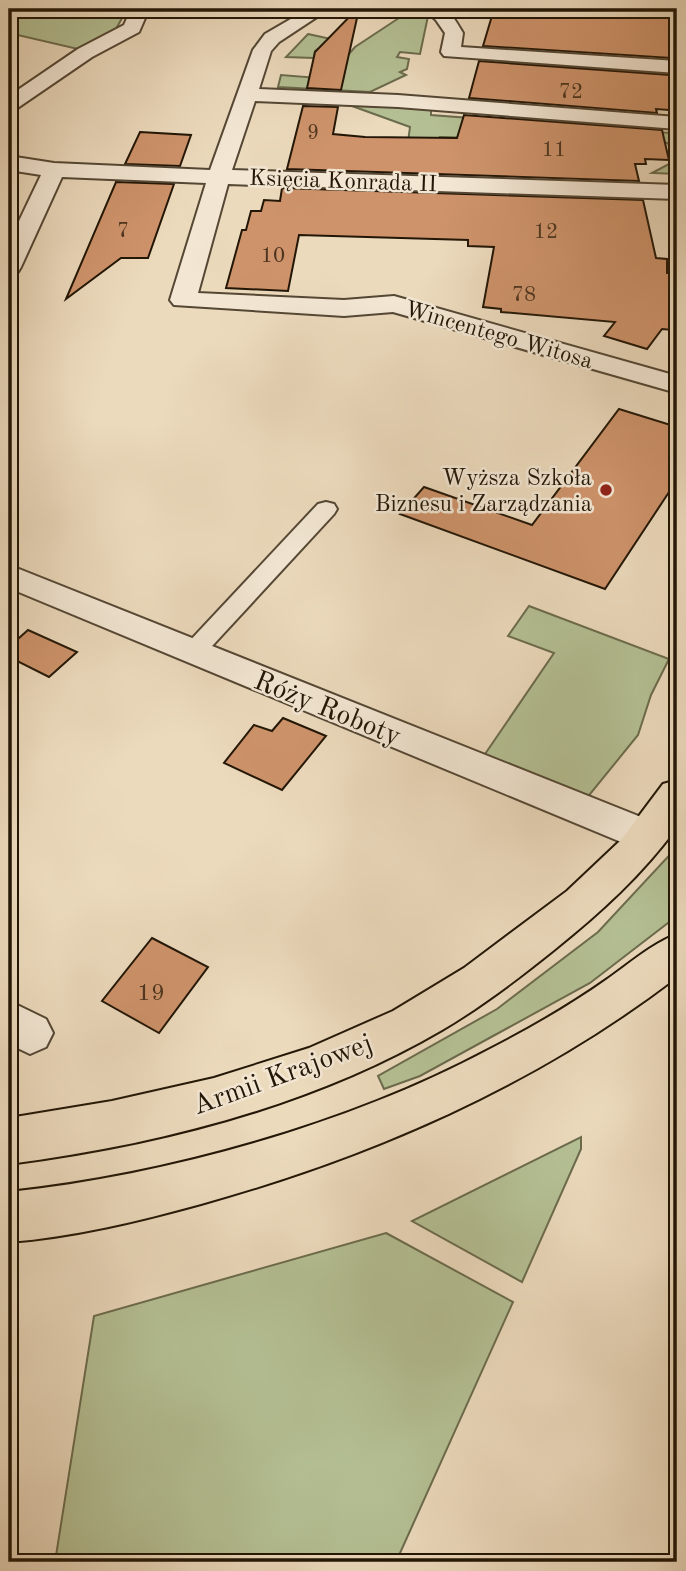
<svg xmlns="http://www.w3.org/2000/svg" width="686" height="1571" viewBox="0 0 686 1571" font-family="'Old Standard TT',serif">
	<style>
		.green { fill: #b4c094; stroke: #6b6b4d; stroke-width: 2 }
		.building { fill: #ce936b; stroke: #221606; stroke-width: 2 }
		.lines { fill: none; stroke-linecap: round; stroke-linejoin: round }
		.lane-casing { stroke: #544734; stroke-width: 4 }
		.street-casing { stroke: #544734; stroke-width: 4 }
		.primary-casing { stroke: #221606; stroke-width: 4 }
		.lane { fill: #f3e7d4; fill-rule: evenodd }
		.street { fill: #f3e7d4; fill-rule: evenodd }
		.primary { fill: #ecdabd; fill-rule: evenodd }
		.poi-dot { fill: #8f2418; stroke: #f3e7d4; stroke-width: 2.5 }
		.labels { text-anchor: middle; stroke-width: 5; stroke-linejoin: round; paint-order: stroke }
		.far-number-label { font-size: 21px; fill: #4d351f }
		.far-street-label { font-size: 23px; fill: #221606; stroke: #f3e7d4 }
		.far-poi-label { font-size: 23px; fill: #221606; stroke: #f3e7d4; text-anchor: end }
		.number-label { font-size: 24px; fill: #4d351f }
		.street-label { font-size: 28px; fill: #221606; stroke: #f3e7d4 }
	</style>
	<rect width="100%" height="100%" fill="#ecdabd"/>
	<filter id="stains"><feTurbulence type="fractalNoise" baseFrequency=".00286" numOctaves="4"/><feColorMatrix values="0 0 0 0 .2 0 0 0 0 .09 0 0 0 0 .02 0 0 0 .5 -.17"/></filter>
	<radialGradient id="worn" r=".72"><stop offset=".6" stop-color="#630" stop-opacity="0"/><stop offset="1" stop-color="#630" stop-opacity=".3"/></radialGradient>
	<g class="green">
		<path d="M9 9H127L116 29 82 50 9 33Z"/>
		<path d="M391 9H414L428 16 420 54 400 52 397 57 409 59 407 69 400 72 406 75 370 92 278 87 281 75 343 80 348 55 355 47 402 16 403 11Z"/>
		<path d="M308 34 331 39 315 51 314 58 286 57Z"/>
		<path d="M352 106H392L431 110V115L670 133V126H675L677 130V174L652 173 673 162 668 143 440 137V154L405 165 410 127Z"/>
		<path d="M529 606 669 659 651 695 638 735 586 799 483 757 554 653 508 636Z"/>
		<path d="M677 847V916L590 983 420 1076 384 1089 378 1076 497 1009 598 932Z"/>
		<path d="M581 1137V1149L522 1282 412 1221Z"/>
		<path d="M386 1233 513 1302 396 1562H55L94 1316Z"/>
	</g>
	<g class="building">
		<path d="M357 9H359L341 90 307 88 315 52Z"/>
		<path d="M494 9H672L671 58 483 46Z"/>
		<path d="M479 61 670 75 669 110 656 109 657 113 469 98Z"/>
		<path d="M303 106 338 107 333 134 365 137 457 138 464 115 662 130 669 160 645 159 646 164H635L639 181 287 169Z"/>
		<path d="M140 132 191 135 180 166 125 164Z"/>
		<path d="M116 182 174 184 148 258H121L66 299Z"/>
		<path d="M282 188 643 200 656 258 667 259V273L673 274V330L662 329 647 349 604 336 615 322 501 312V309L483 307 494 247 468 246V240L299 235 288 291 226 288 242 230H246L251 211H261L264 200 280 201Z"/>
		<path d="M619 409 677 427V480L605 589 400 514 424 487 532 525Z"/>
		<path d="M28 630 77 652 49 677 9 657V647Z"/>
		<path d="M283 718 326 736 282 790 224 763 254 725 272 731Z"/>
		<path d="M152 938 208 967 159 1033 102 1001Z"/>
	</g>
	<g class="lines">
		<defs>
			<path id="lane" d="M326 502 334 504 337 509 334 514 201 658 193 660 185 658 181 652 185 646 318 504Z"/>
			<g id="street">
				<path d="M131 9H149L139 32 92 57 16 109 9 111V96L78 49 124 25Z"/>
				<path d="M308 9H329L279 42 271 51 259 89 398 95 677 117V129L398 107 255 101 232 170 677 185V199L228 184 198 293 344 300 394 296 677 376V393L393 312 344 316 174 305 170 300 206 183 62 177 21 267 18 272 9 274V242L41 175 9 170V156L54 163 210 170 253 50 265 34Z"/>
				<path d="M424 9C450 8 450 12 463 33L461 47 677 61V73L444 56 441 52 445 33 436 20Z"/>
				<path d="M9 565 661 825 667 836 661 847 647 852 633 847 9 588Z"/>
				<path d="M9 1001 46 1019 53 1033 46 1047 30 1054 9 1044Z"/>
			</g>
			<g id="primary">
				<path d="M677 780V827C642 875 600 913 554 950 518 979 481 1007 442 1030 312 1106 157 1145 9 1164V1118L112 1101 214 1078 309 1048 393 1011 464 968 567 891 621 840 663 784Z"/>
				<path d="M677 934V977C534 1086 373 1156 201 1204 139 1221 74 1237 9 1242V1192C167 1175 347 1125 488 1050 529 1029 569 1006 606 980 629 964 651 944 677 934Z"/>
			</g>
		</defs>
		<use href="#lane" class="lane-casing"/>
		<use href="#street" class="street-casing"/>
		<use href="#primary" class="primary-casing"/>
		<use href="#lane" class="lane"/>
		<use href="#street" class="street"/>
		<use href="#primary" class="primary"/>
	</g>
	<circle class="poi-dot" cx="606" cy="490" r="7"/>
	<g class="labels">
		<g class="far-number-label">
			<text x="571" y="98">72</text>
			<text x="313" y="139">9</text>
			<text x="554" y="156">11</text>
			<text x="123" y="237">7</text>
			<text x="546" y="238">12</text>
			<text x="273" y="262">10</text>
			<text x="524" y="301">78</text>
		</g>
		<g class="far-street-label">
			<text transform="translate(343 180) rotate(2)" y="8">Księcia Konrada II</text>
			<text transform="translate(499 334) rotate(16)" y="8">Wincentego Witosa</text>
		</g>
		<g class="far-poi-label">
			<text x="592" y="485">Wyższa Szkoła<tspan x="592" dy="26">Biznesu i Zarządzania</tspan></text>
		</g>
		<g class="number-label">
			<text x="151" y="1000">19</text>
		</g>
		<g class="street-label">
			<text transform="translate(328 707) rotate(22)" y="10">Róży Roboty</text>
			<text transform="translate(282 1073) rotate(-20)" y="10">Armii Krajowej</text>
		</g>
	</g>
	<rect width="686" height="1571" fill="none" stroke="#ecdabd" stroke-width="35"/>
	<rect x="10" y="10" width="665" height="1550" fill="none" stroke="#221606" stroke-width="3.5"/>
	<rect x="18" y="18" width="651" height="1536" fill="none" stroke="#221606" stroke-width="2"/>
	<rect width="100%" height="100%" filter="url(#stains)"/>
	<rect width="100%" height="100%" fill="url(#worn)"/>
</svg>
